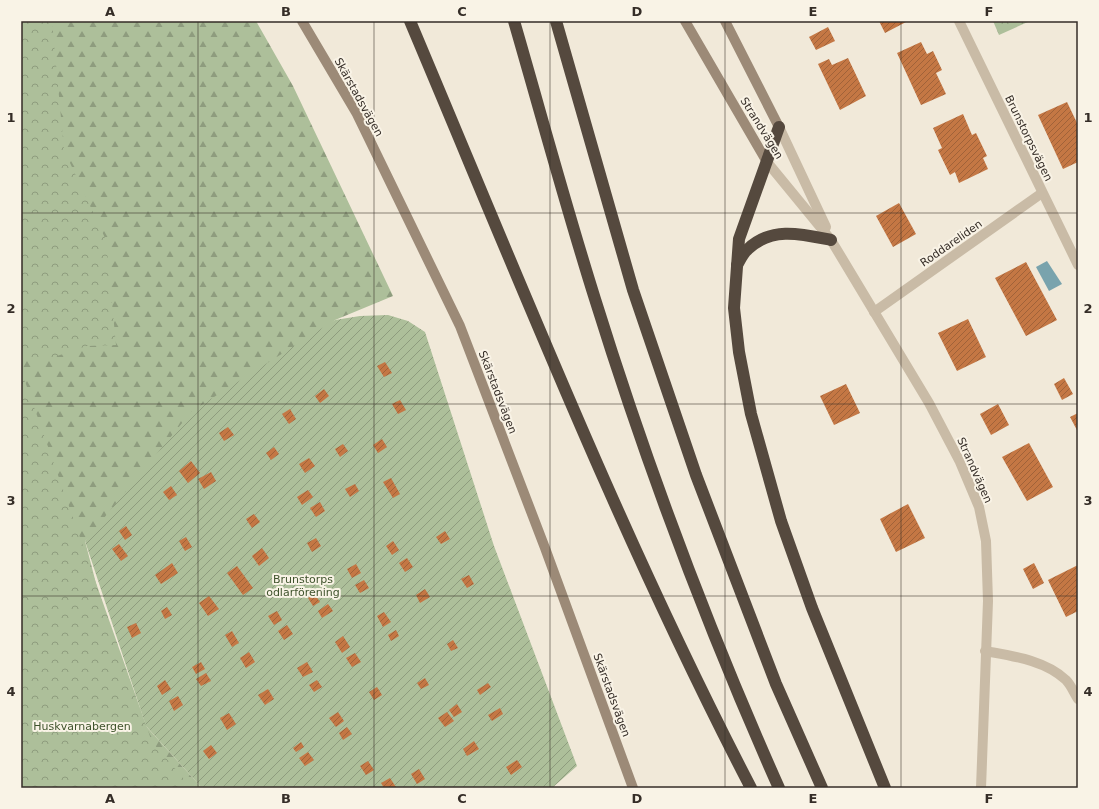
<svg xmlns="http://www.w3.org/2000/svg" width="1099" height="809" viewBox="0 0 1099 809" font-family="'DejaVu Sans',sans-serif">
	<style>
		.forest { fill: url(#forest-firs) }
		.park { fill: url(#park-crowns) }
		.garden { fill: url(#garden-furrows) }
		.water { fill: #79a3ad }
		.building { fill: url(#building-hatch) }
		.lines { fill: none; stroke-linecap: round; stroke-linejoin: round }
		.minor { stroke: #c9bba6; stroke-width: 10 }
		.tertiary { stroke: #c9bba6; stroke-width: 10 }
		.secondary { stroke: #9c8a77; stroke-width: 10 }
		.motorway { stroke: #55493e; stroke-width: 12 }
		.grid { fill: none; stroke: #352d27; stroke-width: 1; stroke-opacity: 0.55 }
		.labels { text-anchor: middle; stroke-width: 4; stroke-linejoin: round; paint-order: stroke }
		.street-label { font-size: 11px; fill: #352d27; stroke: #f9f3e6 }
		.park-label { font-size: 11px; fill: #3e522b; stroke: #f9f3e6 }
		.neatline { fill: none; stroke: #352d27; stroke-width: 1.5 }
		.grid-label { font-size: 13px; text-anchor: middle; font-weight: bold; fill: #352d27 }
	</style>
	<defs>
		<pattern id="forest-firs" width="22" height="20" patternUnits="userSpaceOnUse"><rect width="22" height="20" fill="#adbf9a"/><path d="M5 1l3.5 6h-7zM16 11l3.5 6h-7z" fill="#8e9c7e"/></pattern>
		<pattern id="park-crowns" width="20" height="18" patternUnits="userSpaceOnUse"><rect width="20" height="18" fill="#adbf9a"/><path d="M2 6a3 3 0 1 1 6 0M12 15a3 3 0 1 1 6 0" fill="none" stroke="#8e9c7e"/></pattern>
		<pattern id="garden-furrows" width="10" height="10" patternUnits="userSpaceOnUse"><rect width="10" height="10" fill="#adbf9a"/><path d="M-1 1l2-2M0 10L10 0M9 11l2-2" fill="none" stroke="#8e9c7e"/></pattern>
		<pattern id="building-hatch" width="6" height="6" patternUnits="userSpaceOnUse"><rect width="6" height="6" fill="#c47744"/><path d="M-1 1l2-2M0 6l6-6M5 7l2-2" fill="none" stroke="#a06239"/></pattern>
	</defs>
	<rect width="100%" height="100%" fill="#f1e9d9"/>
	<path class="forest" d="M21 21H256L293 86 393 296 335 320 85 541 104 614 144 724 202 788H21Z"/>
	<g class="park">
		<path d="M21 21H52L64 150 106 240 116 345 87 346 54 357 21 361Z"/>
		<path d="M993 21H1030L999 35Z"/>
		<path d="M21 370 152 742 192 788H21Z"/>
	</g>
	<path class="garden" d="M388 315 408 321 425 332 494 546 577 766 552 788H202L146 726 85 541 192 411 335 320 360 316Z"/>
	<path class="water" d="M1047 261 1062 284 1049 291 1036 267Z"/>
	<g class="building">
		<path d="M879 21H906V22L885 33Z"/>
		<path d="M828 27 835 41 816 50 809 37Z"/>
		<path d="M921 42 927 54 933 51 942 70 936 73 946 94 921 105 897 53Z"/>
		<path d="M848 58 866 96 840 110 818 64 829 59 832 65Z"/>
		<path d="M1067 102 1078 125V162L1063 169 1038 115Z"/>
		<path d="M963 114 972 135 976 133 987 156 983 158 988 169 959 183 955 172 950 175 938 150 942 148 933 128Z"/>
		<path d="M899 203 916 234 893 247 876 216Z"/>
		<path d="M1026 262 1057 320 1026 336 995 278Z"/>
		<path d="M968 319 986 357 957 371 938 333Z"/>
		<path d="M385 362 392 373 384 377 377 366Z"/>
		<path d="M1064 378 1073 394 1062 400 1054 384Z"/>
		<path d="M846 384 860 413 834 425 820 396Z"/>
		<path d="M324 389 329 396 320 403 315 396Z"/>
		<path d="M400 400 406 410 398 414 392 404Z"/>
		<path d="M998 404 1009 425 991 435 980 414Z"/>
		<path d="M290 409 296 419 289 424 282 414Z"/>
		<path d="M1078 413V432L1070 417Z"/>
		<path d="M228 427 234 435 224 441 219 433Z"/>
		<path d="M382 439 387 447 378 453 373 445Z"/>
		<path d="M1029 443 1053 487 1027 501 1002 457Z"/>
		<path d="M343 444 348 451 340 457 335 449Z"/>
		<path d="M274 447 279 454 271 460 266 453Z"/>
		<path d="M309 458 315 466 305 473 299 464Z"/>
		<path d="M191 461 200 473 188 483 179 471Z"/>
		<path d="M211 472 216 481 204 489 198 479Z"/>
		<path d="M391 478 400 494 393 498 383 482Z"/>
		<path d="M355 484 359 491 350 497 345 489Z"/>
		<path d="M171 486 177 495 169 500 163 492Z"/>
		<path d="M308 490 313 497 302 505 297 497Z"/>
		<path d="M320 502 325 511 316 517 310 508Z"/>
		<path d="M908 504 925 538 896 552 880 519Z"/>
		<path d="M254 514 260 522 252 528 246 519Z"/>
		<path d="M126 526 132 535 125 540 119 531Z"/>
		<path d="M445 531 450 539 441 544 436 537Z"/>
		<path d="M186 537 192 547 185 551 179 541Z"/>
		<path d="M316 538 321 546 312 552 307 543Z"/>
		<path d="M393 541 399 550 392 555 386 546Z"/>
		<path d="M119 544 128 556 121 561 112 549Z"/>
		<path d="M262 548 269 558 259 566 252 556Z"/>
		<path d="M407 558 413 567 405 572 399 563Z"/>
		<path d="M172 563 178 573 161 584 155 575Z"/>
		<path d="M1034 563 1044 583 1033 589 1023 569Z"/>
		<path d="M356 564 361 573 352 578 347 569Z"/>
		<path d="M1078 565V611L1066 617 1048 580Z"/>
		<path d="M237 566 253 588 243 595 227 573Z"/>
		<path d="M469 575 474 584 467 588 461 579Z"/>
		<path d="M364 580 369 588 360 593 355 585Z"/>
		<path d="M425 589 430 597 420 603 416 595Z"/>
		<path d="M314 593 320 602 313 606 308 598Z"/>
		<path d="M209 596 219 609 208 616 199 603Z"/>
		<path d="M328 604 333 611 322 618 318 611Z"/>
		<path d="M167 607 172 615 165 619 161 611Z"/>
		<path d="M277 611 282 620 274 625 268 616Z"/>
		<path d="M384 612 391 622 383 627 377 616Z"/>
		<path d="M136 623 141 633 132 638 127 627Z"/>
		<path d="M287 625 293 634 284 640 278 631Z"/>
		<path d="M396 630 399 636 391 641 388 635Z"/>
		<path d="M232 631 239 643 232 647 225 635Z"/>
		<path d="M343 636 350 647 342 653 335 642Z"/>
		<path d="M453 640 458 648 451 651 447 644Z"/>
		<path d="M249 652 255 662 246 668 240 658Z"/>
		<path d="M355 653 361 662 352 667 346 658Z"/>
		<path d="M201 662 205 669 196 674 192 667Z"/>
		<path d="M307 662 313 672 303 677 297 668Z"/>
		<path d="M206 673 211 681 201 686 196 679Z"/>
		<path d="M425 678 429 685 421 689 417 683Z"/>
		<path d="M165 680 171 689 162 695 157 686Z"/>
		<path d="M317 680 322 687 314 692 309 685Z"/>
		<path d="M488 683 491 687 480 695 477 690Z"/>
		<path d="M377 687 382 695 374 700 369 692Z"/>
		<path d="M268 689 274 699 265 705 258 695Z"/>
		<path d="M178 696 183 705 174 711 169 701Z"/>
		<path d="M457 704 462 712 454 717 449 710Z"/>
		<path d="M500 708 503 714 492 721 488 715Z"/>
		<path d="M338 712 344 721 336 727 329 718Z"/>
		<path d="M447 712 454 721 445 727 438 718Z"/>
		<path d="M229 713 236 724 227 730 220 718Z"/>
		<path d="M347 727 352 734 343 740 339 733Z"/>
		<path d="M474 741 479 749 467 756 463 749Z"/>
		<path d="M301 742 304 747 296 752 293 748Z"/>
		<path d="M211 745 217 753 209 759 203 751Z"/>
		<path d="M308 752 314 760 305 766 299 758Z"/>
		<path d="M517 760 522 767 511 775 506 767Z"/>
		<path d="M368 761 374 770 366 775 360 766Z"/>
		<path d="M419 769 425 779 417 784 411 774Z"/>
		<path d="M390 778 396 787 384 788 381 783Z"/>
	</g>
	<g class="lines">
		<g class="minor">
			<path d="M959 21 1078 265"/>
			<path d="M874 312 1042 193"/>
			<path d="M985 651C1012 656 1045 660 1066 680 1071 685 1074 693 1078 699"/>
		</g>
		<g class="tertiary">
			<path d="M779 127 826 227"/>
			<path d="M767 162 831 240 929 403 960 462 979 507 986 541 988 601 981 788"/>
		</g>
		<g class="secondary">
			<path d="M302 21 357 114 460 326 545 548 633 788"/>
			<path d="M685 21 767 162"/>
			<path d="M725 21 779 127"/>
		</g>
		<g class="motorway">
			<path d="M410 21C519 279 622 540 751 788"/>
			<path d="M514 21C541 114 566 207 595 299 647 466 708 629 779 788"/>
			<path d="M556 21 633 290 696 475 776 684 822 788"/>
			<path d="M779 127 739 239 734 308 739 352 751 414 781 521 812 608 885 788"/>
			<path d="M737 265C740 260 743 253 748 249 772 226 802 234 831 240"/>
		</g>
	</g>
	<path class="grid" d="M198 21V788M374 21V788M550 21V788M725 21V788M901 21V788M21 213H1078M21 404H1078M21 596H1078"/>
	<g class="labels">
		<g class="street-label">
			<text transform="translate(359 97) rotate(61)" y="4">Skärstadsvägen</text>
			<text transform="translate(762 128) rotate(58)" y="4">Strandvägen</text>
			<text transform="translate(1029 138) rotate(64)" y="4">Brunstorpsvägen</text>
			<text transform="translate(951 243) rotate(-35)" y="4">Roddareliden</text>
			<text transform="translate(498 392) rotate(69)" y="4">Skärstadsvägen</text>
			<text transform="translate(975 470) rotate(66)" y="4">Strandvägen</text>
			<text transform="translate(612 695) rotate(70)" y="4">Skärstadsvägen</text>
		</g>
		<g class="park-label">
			<text x="303" y="583">Brunstorps<tspan x="303" dy="13">odlarförening</tspan></text>
			<text x="82" y="730">Huskvarnabergen</text>
		</g>
	</g>
	<rect width="1099" height="809" fill="none" stroke="#f9f3e6" stroke-width="44"/>
	<rect x="22" y="22" width="1055" height="765" class="neatline"/>
	<g class="grid-label">
		<text x="110" y="16">A</text>
		<text x="286" y="16">B</text>
		<text x="462" y="16">C</text>
		<text x="637" y="16">D</text>
		<text x="813" y="16">E</text>
		<text x="989" y="16">F</text>
		<text x="11" y="122">1</text>
		<text x="1088" y="122">1</text>
		<text x="11" y="313">2</text>
		<text x="1088" y="313">2</text>
		<text x="11" y="505">3</text>
		<text x="1088" y="505">3</text>
		<text x="11" y="696">4</text>
		<text x="1088" y="696">4</text>
		<text x="110" y="803">A</text>
		<text x="286" y="803">B</text>
		<text x="462" y="803">C</text>
		<text x="637" y="803">D</text>
		<text x="813" y="803">E</text>
		<text x="989" y="803">F</text>
	</g>
</svg>
